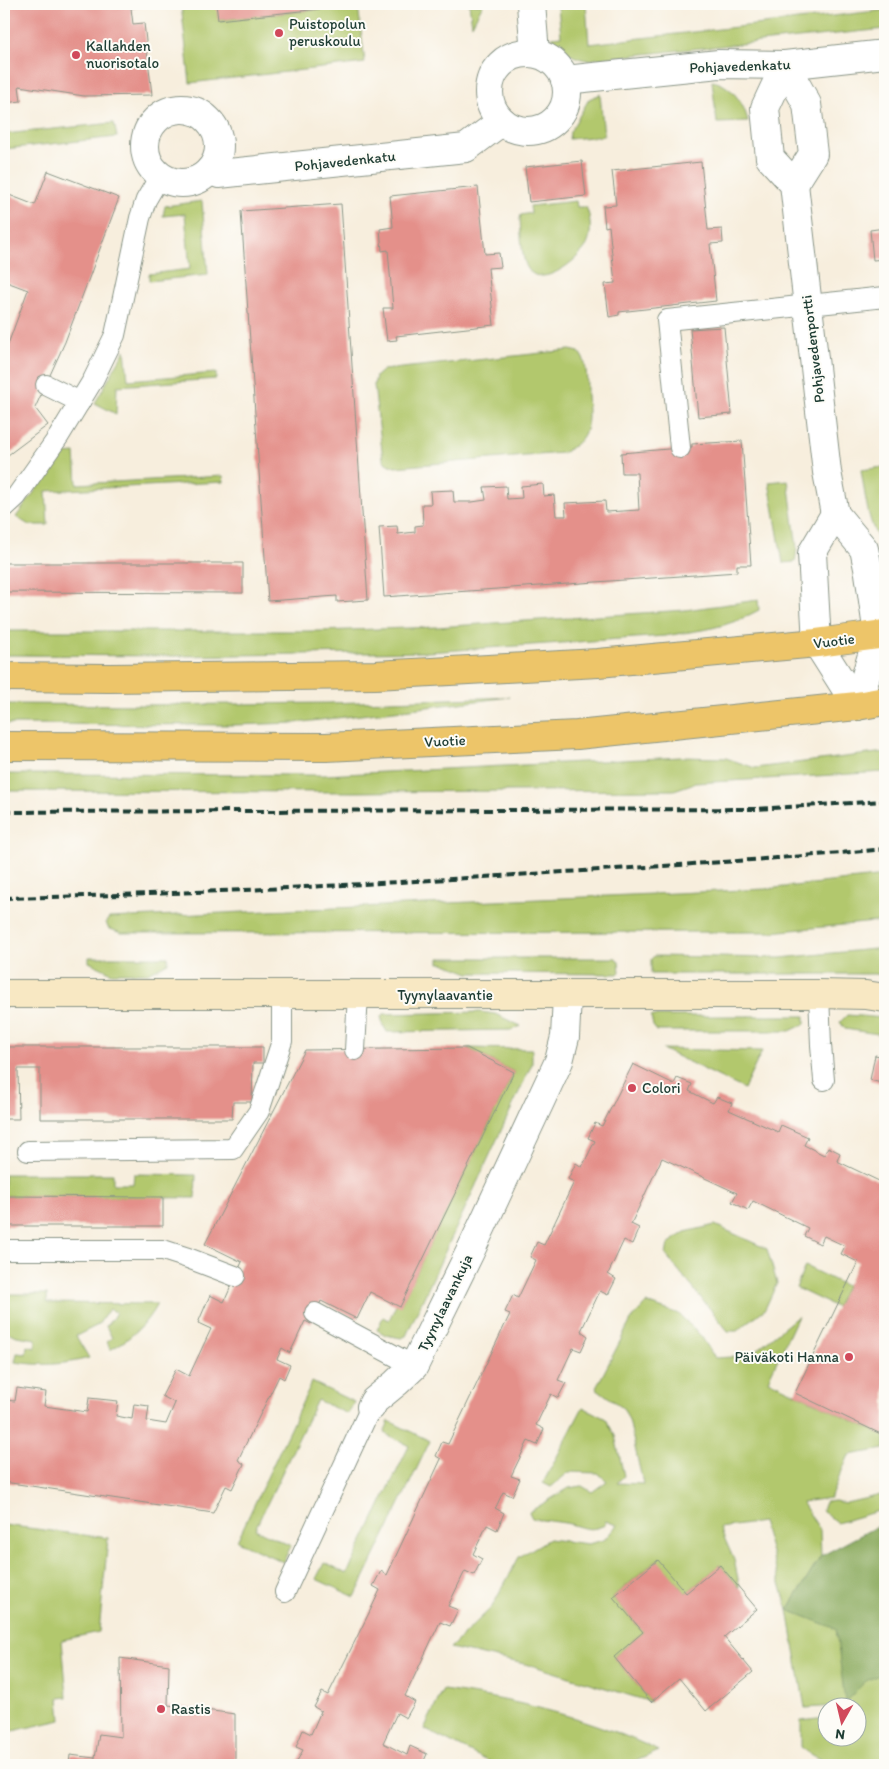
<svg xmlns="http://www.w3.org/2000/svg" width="889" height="1769" viewBox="0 0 889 1769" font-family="Itim,sans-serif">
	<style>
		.green { fill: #b2c86d; stroke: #688250 }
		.forest { fill: #8dac60; stroke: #56744a }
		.building { fill: #e4908a }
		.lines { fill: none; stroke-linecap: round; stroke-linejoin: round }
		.lane-casing { stroke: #8b9688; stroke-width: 22 }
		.street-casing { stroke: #8b9688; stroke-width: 30 }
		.secondary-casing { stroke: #8b9688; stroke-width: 30 }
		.primary-casing { stroke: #8b9688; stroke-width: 30 }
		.lane { stroke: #fff; stroke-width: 20 }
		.street { stroke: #fff; stroke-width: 28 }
		.secondary { stroke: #f8e8c3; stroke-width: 28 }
		.primary { stroke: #edc569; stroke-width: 28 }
		.rail { stroke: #1f3d34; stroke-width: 4; stroke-dasharray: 8 4; stroke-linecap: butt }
		.poi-dot { fill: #d1495b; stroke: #fdfcf7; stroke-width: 2 }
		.labels { text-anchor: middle; stroke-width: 4; stroke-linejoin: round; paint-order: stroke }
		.poi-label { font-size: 15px; fill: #1f3d34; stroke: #fdfcf7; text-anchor: start }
		.street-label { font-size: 15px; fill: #1f3d34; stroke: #fdfcf7 }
	</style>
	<rect width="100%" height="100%" fill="#fdfcf7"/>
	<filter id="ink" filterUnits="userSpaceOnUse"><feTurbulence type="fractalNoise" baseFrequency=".02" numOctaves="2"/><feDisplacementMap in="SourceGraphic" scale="10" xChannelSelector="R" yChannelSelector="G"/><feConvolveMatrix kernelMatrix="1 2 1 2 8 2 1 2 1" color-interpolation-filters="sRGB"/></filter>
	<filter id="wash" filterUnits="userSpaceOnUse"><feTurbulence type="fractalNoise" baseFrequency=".0096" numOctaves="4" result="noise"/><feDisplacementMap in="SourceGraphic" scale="20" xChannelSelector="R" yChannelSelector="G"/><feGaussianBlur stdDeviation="1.12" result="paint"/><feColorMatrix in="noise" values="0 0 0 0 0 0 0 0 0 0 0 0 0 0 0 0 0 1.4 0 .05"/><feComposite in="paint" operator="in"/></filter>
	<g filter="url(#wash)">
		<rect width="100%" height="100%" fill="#f7eedd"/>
		<g class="green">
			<path d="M181 4H216L219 20 358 5 365 63 190 83Z"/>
			<path d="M469 4H483L472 25Z"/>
			<path d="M586 4 589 44 885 10V29L586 60C570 57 561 49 552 37L561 36 558 7Z"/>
			<path d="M712 81C731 84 745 104 748 122L717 123Z"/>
			<path d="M600 94 604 136 569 139 570 132 589 99Z"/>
			<path d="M114 123 117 137 4 149V134Z"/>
			<path d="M202 201 208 275 149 281V274L190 269 185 214 163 216 165 206Z"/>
			<path d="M576 201 577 207H586C591 216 592 235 587 245 579 259 542 290 528 269 521 259 521 232 520 219L521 215 531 213 530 206Z"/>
			<path d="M125 350 128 380 216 373V379L117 386 116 414 95 403Z"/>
			<path d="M570 350 579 352 584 360C587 371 587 383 587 395 589 423 591 439 562 453L395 467 386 463 383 459 374 385 376 376 383 370Z"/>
			<path d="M75 453 77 484 223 476 224 482 46 491 48 525H29L16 517 62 454Z"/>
			<path d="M883 467 885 485 884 549C867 523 866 499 861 470Z"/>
			<path d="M788 480 797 548 795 562 783 563 769 482Z"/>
			<path d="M758 600 759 610 739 620 724 625 708 629 665 636 428 652 173 656 4 655V631H319L437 627 685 610Z"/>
			<path d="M510 697 295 723 235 725 4 724V704L145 705 329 703Z"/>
			<path d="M885 752V772L695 783 674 790 353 792 4 791V774L325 775 681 757 726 758 755 768Z"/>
			<path d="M885 876V921L771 932 121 933 108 928 106 922 109 918 766 889Z"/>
			<path d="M885 948V975L873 974H651V959L654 956 780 958Z"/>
			<path d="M89 957H168V963L148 973H112L89 962Z"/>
			<path d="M439 958H616L619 962 620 972 618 974 469 973 443 963H439Z"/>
			<path d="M481 1012 495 1014 521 1026 512 1030 387 1032 383 1025 381 1016 384 1014Z"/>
			<path d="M847 1015 885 1018V1035L845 1029 840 1022Z"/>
			<path d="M651 1016H805V1024L790 1031H657L653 1026Z"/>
			<path d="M467 1048 532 1049V1064L406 1336 401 1338 386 1335 377 1330 383 1317 389 1320 396 1305 400 1306 514 1072Z"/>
			<path d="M662 1049 762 1051 744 1089Z"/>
			<path d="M4 1174H113V1184H133L134 1174 196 1175 195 1198 4 1196Z"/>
			<path d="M715 1225 767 1249 777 1283 765 1309 737 1331H728L666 1255 668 1244 685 1232Z"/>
			<path d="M805 1266 846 1286 836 1307 796 1288Z"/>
			<path d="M4 1294H47V1303L157 1304C146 1325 130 1339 110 1350L107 1341 112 1338 106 1326 112 1319 116 1312 109 1309 98 1325 76 1336 89 1358C63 1365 41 1366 15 1362L17 1353 26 1354 27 1346 35 1348 36 1339 17 1336 4 1331Z"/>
			<path d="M646 1303 679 1314 701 1336 715 1358 749 1356 798 1316 768 1380 885 1436V1449L849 1455 830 1498 802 1502 820 1530 821 1556 788 1610 885 1527V1765C852 1765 828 1769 801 1747V1721L826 1718V1736H856V1706H846L845 1702 837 1706 805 1708 788 1610 762 1522 720 1528 734 1560 740 1588 720 1565 686 1593 657 1560 613 1597 643 1632 614 1657 651 1702 534 1666 450 1648 492 1607 519 1557 549 1539 588 1544 604 1540 617 1525 605 1521V1525C587 1533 582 1526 565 1523 554 1521 543 1521 532 1518L529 1512 569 1488 582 1486 592 1492 607 1481 598 1473 569 1472 551 1487 543 1483 583 1407 606 1419 615 1436 624 1476 617 1483 643 1484 629 1420 624 1409 596 1388 631 1320Z"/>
			<path d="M312 1382 354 1402 348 1414 317 1400 255 1529 291 1546 283 1562 237 1541Z"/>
			<path d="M389 1421 430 1441 355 1597 316 1579 324 1563 347 1574 409 1446 384 1433Z"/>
			<path d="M885 1494V1509L837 1523 822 1510 825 1502 834 1501 846 1503Z"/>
			<path d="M4 1525 108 1538 99 1632 62 1640 67 1697 59 1698 61 1720 4 1733Z"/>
			<path d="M443 1690C518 1700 591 1718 659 1751L627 1765H496L424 1729Z"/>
		</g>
		<path class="forest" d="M885 1522V1672L866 1681 845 1702 836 1629 788 1610 821 1556Z"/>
		<g id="blocks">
			<g class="building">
				<path d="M4 4H160V5L131 8 133 24 144 23 152 95 84 96 19 86 21 101 5 103Z"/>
				<path d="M216 4H356V5L218 20Z"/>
				<path d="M582 161 586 196 529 202 525 167Z"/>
				<path d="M701 162 708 230 722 229 723 243 710 244 716 301 619 312V315L609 317 605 284 615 283 609 226 605 227 603 206 616 205 612 171Z"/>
				<path d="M48 171 119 198 65 342 35 408 48 425 4 458V355L28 290 4 281V193L35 205Z"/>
				<path d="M478 187 485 254 499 253 501 267 488 268 494 325 396 336 397 340 387 341 383 308H393L388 250 382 251 380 229 393 227 390 196Z"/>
				<path d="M341 204 368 600 337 602V596L268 601 241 211Z"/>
				<path d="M885 228V259L873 260 870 230Z"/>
				<path d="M724 327 732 414 698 417 690 329Z"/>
				<path d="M742 441 751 565H737V572L384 597 379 527 397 526 398 534 415 532V526L423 525 422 504H431L430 491 453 490 454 502H472L486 500 484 487 506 486 507 499 522 498 521 486 543 484 544 496 554 495 556 516H566L565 503 605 501 606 512 639 510 637 473H622L621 453 692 447V444Z"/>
				<path d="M4 563H243V593L4 592Z"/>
				<path d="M4 1047H263V1063H253L252 1102H233L232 1119H40V1069H18L19 1119H4Z"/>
				<path d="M467 1048 514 1072 400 1307 370 1292 357 1319 321 1301 311 1324 305 1321 290 1353 282 1348 277 1359 290 1365 284 1379 279 1376 238 1460 244 1464 232 1489 226 1486 213 1513 4 1482V1400L15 1401 17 1388 46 1392 44 1406 87 1412 89 1398 118 1401 116 1416 132 1419 134 1404 149 1406 147 1421 166 1424 175 1403 162 1396 176 1369 189 1376 211 1329 198 1323 210 1295 224 1302 242 1262 205 1244 305 1050Z"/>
				<path d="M875 1055 885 1057V1084L870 1080Z"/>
				<path d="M633 1064 674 1084 677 1078 692 1084 689 1091 713 1103 717 1097 732 1103 729 1110 778 1132 781 1125 808 1137 804 1145 824 1155 828 1147 840 1153 837 1161 879 1181 883 1173 885 1174V1436L795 1393 858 1262 841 1254 845 1246 824 1236 820 1244 804 1236 808 1228 753 1201 748 1210 732 1202 737 1193 662 1158 631 1224 639 1228 632 1244 624 1240 608 1274 616 1279 608 1295 600 1291 581 1331 588 1336 581 1351 573 1348 558 1380 566 1383 558 1398 551 1394 536 1425 544 1429 537 1445 528 1441 511 1476 520 1479 512 1496 503 1492 496 1507 495 1508 504 1513 497 1530 487 1525 473 1554 482 1559 474 1575 465 1571 448 1606 458 1610 450 1626 440 1622 405 1696 415 1702 406 1718 397 1713 383 1743 407 1755 410 1746 427 1754 423 1763 429 1765H295L303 1750 296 1747 303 1730 311 1734 321 1711 314 1707 322 1692 328 1695 370 1611 380 1590 373 1586 381 1571 387 1575 441 1459 436 1456 442 1442 448 1444 510 1314 505 1312 513 1295 518 1298 536 1260 530 1257 537 1242 544 1245 574 1182 568 1179 576 1163 582 1167 595 1141 588 1138 595 1123 602 1126Z"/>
				<path d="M4 1196 163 1197V1226H4Z"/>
				<path d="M658 1560 686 1593 720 1565 757 1609 724 1637 753 1672 706 1711 679 1678 651 1702 614 1657 643 1632 613 1597Z"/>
				<path d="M120 1658 169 1665 168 1705 235 1714V1765H69L70 1755 95 1758 99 1734 121 1737Z"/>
			</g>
		</g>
	</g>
	<g filter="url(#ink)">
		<use href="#blocks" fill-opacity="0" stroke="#8b9688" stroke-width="1"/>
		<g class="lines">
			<defs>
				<g id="lane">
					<path d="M46 385 80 402"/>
					<path d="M680 448 667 320 885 297"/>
					<path d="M4 508 16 497 59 436 93 380 115 335 140 218 146 200 160 176"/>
					<path d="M819 994 821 1045 824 1080"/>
					<path d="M355 1050 358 994"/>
					<path d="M28 1151 233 1149 259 1111 282 1041V995"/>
					<path d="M4 1250H163L188 1258 235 1276"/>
					<path d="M315 1313 414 1366"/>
					<path d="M285 1592 371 1407"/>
				</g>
				<g id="street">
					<path d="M531 4 535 53"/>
					<circle cx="528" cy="92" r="39"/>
					<path d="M785 65 765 108 770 158 794 184 827 472 835 514 864 549 869 573 878 635 857 706"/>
					<path d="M785 65 807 104 813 154 794 184"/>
					<path d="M565 80 719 64 785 65 885 54"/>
					<circle cx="182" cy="146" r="37"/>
					<path d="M210 170 219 174 466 148 502 121"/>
					<path d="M835 514 812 553 817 643 857 706"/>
					<path d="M371 1407 374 1401 396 1383 414 1366 470 1252 559 1061 565 1037 567 996"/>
				</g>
				<path id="secondary" d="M4 994H819L866 995 885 998"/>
				<g id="primary">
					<path d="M4 677 109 678 375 675 598 663 817 643 885 634"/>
					<path d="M4 746 326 747 577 735 857 706 885 701"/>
				</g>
			</defs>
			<use href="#lane" class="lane-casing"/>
			<use href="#street" class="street-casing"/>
			<use href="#secondary" class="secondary-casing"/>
			<use href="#primary" class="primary-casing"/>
			<use href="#lane" class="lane"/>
			<use href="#street" class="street"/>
			<use href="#secondary" class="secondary"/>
			<use href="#primary" class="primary"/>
			<g class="rail">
				<path d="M4 812 756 809 885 801"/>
				<path d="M4 898C169 895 335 886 500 876 629 868 757 861 885 849"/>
			</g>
		</g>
	</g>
	<g class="poi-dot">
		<circle cx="279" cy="33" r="5"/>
		<circle cx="76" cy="55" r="5"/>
		<circle cx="632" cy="1088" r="5"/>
		<circle cx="849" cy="1357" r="5"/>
		<circle cx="161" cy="1709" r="5"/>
	</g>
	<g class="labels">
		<g class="poi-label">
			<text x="289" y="29">Puistopolun<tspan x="289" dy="17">peruskoulu</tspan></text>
			<text x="86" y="51">Kallahden<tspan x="86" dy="17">nuorisotalo</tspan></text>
			<text x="642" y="1093">Colori</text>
			<text x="839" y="1362" text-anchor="end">Päiväkoti Hanna</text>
			<text x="171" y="1714">Rastis</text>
		</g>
		<g class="street-label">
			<text transform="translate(740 66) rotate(-2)" y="5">Pohjavedenkatu</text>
			<text transform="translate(345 161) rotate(-6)" y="5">Pohjavedenkatu</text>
			<text transform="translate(813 349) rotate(-97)" y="5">Pohjavedenportti</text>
			<text transform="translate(834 641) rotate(-7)" y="5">Vuotie</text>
			<text transform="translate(445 741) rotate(-3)" y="5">Vuotie</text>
			<text x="445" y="1000">Tyynylaavantie</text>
			<text transform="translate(445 1303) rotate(-64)" y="5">Tyynylaavankuja</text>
		</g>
	</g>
	<rect width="889" height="1769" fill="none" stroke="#fdfcf7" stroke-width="20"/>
	<g transform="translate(842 1722) rotate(188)"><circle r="24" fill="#fdfcf7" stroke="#a4b0a9"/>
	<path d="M0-4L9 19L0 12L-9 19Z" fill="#d1495b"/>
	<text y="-8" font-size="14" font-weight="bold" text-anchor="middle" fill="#1f3d34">N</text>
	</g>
</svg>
